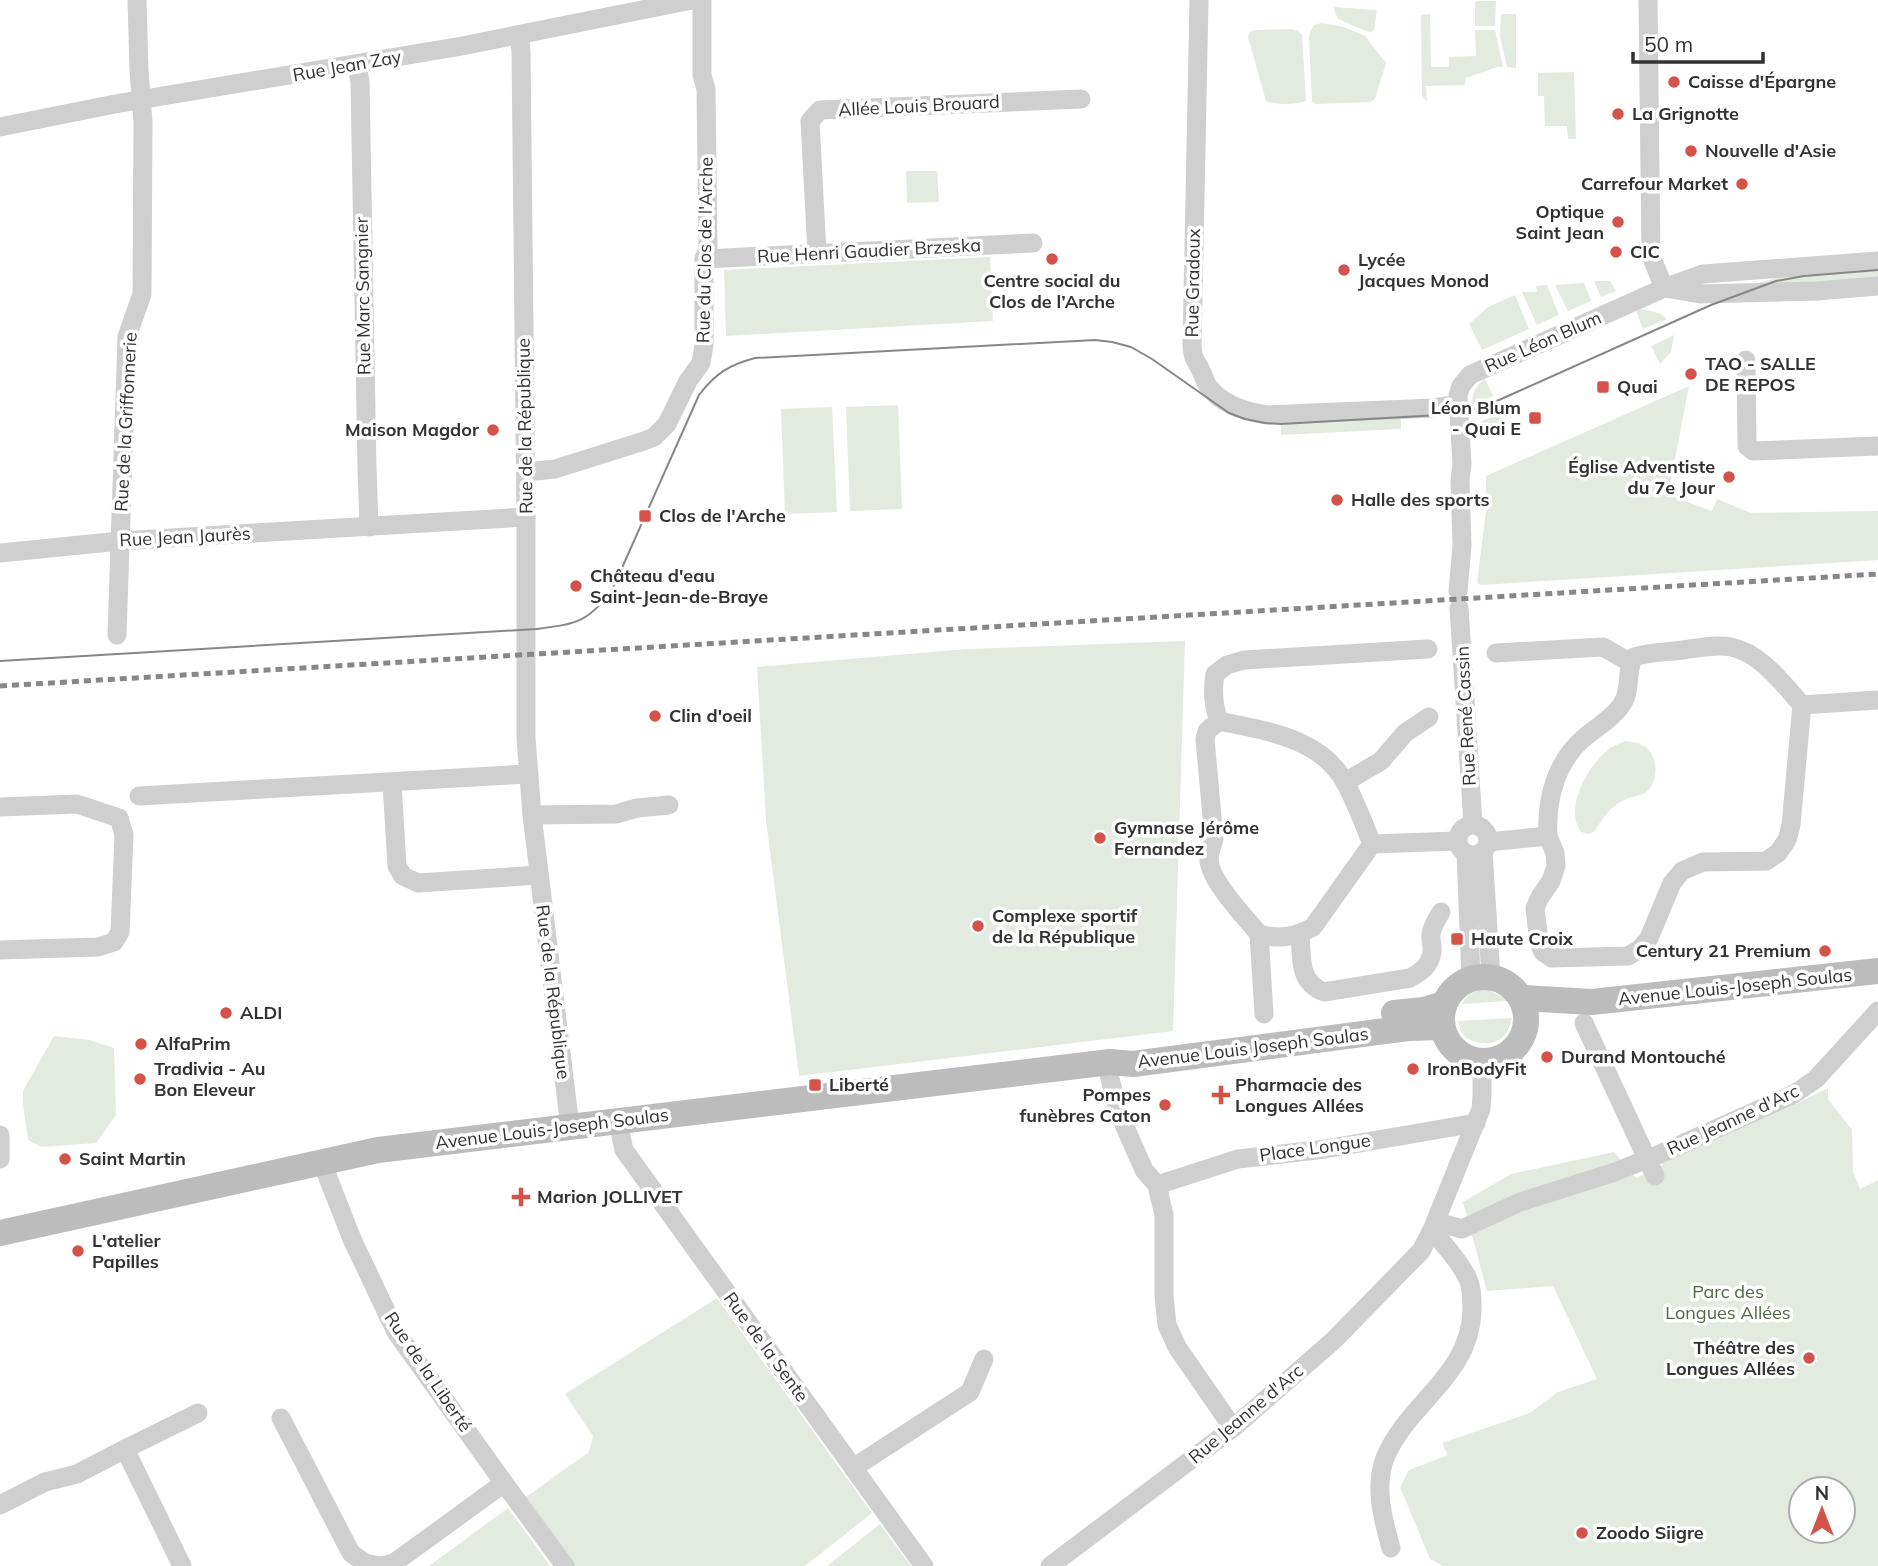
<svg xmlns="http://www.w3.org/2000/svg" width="1878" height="1566" viewBox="0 0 1878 1566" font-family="Mulish,sans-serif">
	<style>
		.green { fill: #e3eadf; fill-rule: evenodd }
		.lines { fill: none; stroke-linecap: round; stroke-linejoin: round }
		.street { stroke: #cfcfcf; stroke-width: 19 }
		.secondary { stroke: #bcbcbc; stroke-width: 26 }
		.tram { stroke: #878787; stroke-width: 2 }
		.rail { stroke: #878787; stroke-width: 5; stroke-dasharray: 7 5; stroke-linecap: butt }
		.poi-dot { fill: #d35249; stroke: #fff; stroke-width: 2.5 }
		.labels { text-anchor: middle; stroke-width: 7; stroke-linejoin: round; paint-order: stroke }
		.street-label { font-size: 18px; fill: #323232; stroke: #fff }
		.poi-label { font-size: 18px; font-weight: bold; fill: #323232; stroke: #fff; text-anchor: start }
		.park-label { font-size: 18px; fill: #506943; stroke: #fff }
	</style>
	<rect width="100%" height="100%" fill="#fff"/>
	<g class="green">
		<path d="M1475 1H1496L1495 26H1475Z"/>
		<path d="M1333 7 1377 10 1374 30 1371 32 1366 31 1338 19Z"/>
		<path d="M1430 14 1431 67H1449V57L1476 56 1475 30H1495L1503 67H1497L1466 78 1465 85 1426 86 1427 101 1422 97 1421 15Z"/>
		<path d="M1501 14H1516V68L1507 67 1500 36Z"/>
		<path d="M1321 23 1344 27 1365 36 1386 63 1375 99 1370 102 1316 104 1312 101 1309 37 1311 30 1314 25Z"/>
		<path d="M1293 29 1298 31 1302 35 1306 101C1295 105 1277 105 1266 101L1248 37 1250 32 1255 30Z"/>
		<path d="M1574 72 1576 139H1568L1567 126H1545L1544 96H1538V73Z"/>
		<path d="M906 171H937L939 202 907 203Z"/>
		<path d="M990 257 993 321 726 336 724 270Z"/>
		<path d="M1878 267V282L1748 286 1783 276Z"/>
		<path d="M1594 281H1610L1616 291 1601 297Z"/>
		<path d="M1584 283 1591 301 1568 311 1555 285Z"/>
		<path d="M1547 285 1559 315 1537 325 1522 292H1537L1536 286Z"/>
		<path d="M1515 295 1529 329 1482 350 1469 324 1488 307Z"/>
		<path d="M1641 309 1659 313 1667 319 1643 329 1636 311Z"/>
		<path d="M1674 335 1671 352 1660 364 1651 346Z"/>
		<path d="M1485 379 1493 396 1472 405C1472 393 1476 385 1485 379Z"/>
		<path d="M1689 386 1668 495 1712 511 1717 499 1751 513 1878 511V560L1481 585 1477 583 1486 511V476Z"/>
		<path d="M898 405 902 509 850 511 846 407Z"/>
		<path d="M832 407 837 512 785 514 781 409Z"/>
		<path d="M1500 413 1509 432 1490 431 1480 422Z"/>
		<path d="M1401 414V429L1281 435V420Z"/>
		<path d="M1185 641 1173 1031 799 1076 766 820 757 667 967 649Z"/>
		<path d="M1626 741C1634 742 1640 743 1647 748 1657 757 1659 778 1649 789 1644 795 1636 796 1629 798 1612 804 1603 817 1594 832L1588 834 1581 832C1563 807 1589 764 1610 748 1615 745 1620 743 1626 741Z"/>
		<path d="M1487 989 1505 998 1506 1001 1462 1004C1467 994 1475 990 1487 989Z"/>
		<path d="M1512 1018C1506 1044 1489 1049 1466 1038L1461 1031 1458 1021Z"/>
		<path d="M54 1036 89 1040 114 1048 116 1115 96 1143 42 1147 28 1140 23 1104V1091Z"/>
		<path d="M1828 1088V1099L1852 1130 1853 1171 1860 1189 1878 1180V1566H1443L1430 1559 1400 1487 1409 1470 1448 1455 1442 1443 1530 1413 1558 1392 1597 1379 1553 1286 1487 1291 1463 1202 1511 1174 1614 1152 1636 1178 1662 1166 1658 1148 1798 1103ZM1801 1489H1843V1531H1801Z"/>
		<path d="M717 1298 872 1513 805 1566H574L526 1497 589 1452 593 1436 565 1394Z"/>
		<path d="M508 1508 550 1566H429Z"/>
		<path d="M880 1524 911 1566H827Z"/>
	</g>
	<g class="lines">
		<g class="street">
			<path d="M1199 0 1192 346C1193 361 1196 359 1201 371 1204 376 1205 382 1208 386 1221 404 1246 412 1267 415L1434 408 1459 404"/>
			<path d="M1648 0 1651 256 1664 288"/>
			<path d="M519 36 521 51 526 517V738L532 815 570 1127"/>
			<path d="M357 65 360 82 367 467 369 527"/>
			<path d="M0 127 115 104 462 46 692 0"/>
			<path d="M817 253 810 121 820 110 1081 99"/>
			<path d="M704 259 1033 243"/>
			<path d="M1665 288 1700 294 1817 291 1878 286"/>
			<path d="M1746 360 1747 446 1753 451 1878 446"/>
			<path d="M526 472 555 469 644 441 654 437 667 424 688 381 701 363 704 345V259L708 248 706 89 702 75V0"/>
			<path d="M0 553 120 541 526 517"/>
			<path d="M1458 591 1462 546 1460 480 1462 464 1458 395 1461 386 1470 375 1664 288 1703 274 1878 261"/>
			<path d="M1459 608 1473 824"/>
			<path d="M117 635 127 337 142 294 143 122 139 71 137 0"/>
			<path d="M1496 653 1603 647 1631 663"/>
			<path d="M1802 705 1878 700"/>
			<path d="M1219 721C1265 731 1321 737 1346 784 1356 803 1364 824 1372 844L1313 927C1295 937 1279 940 1259 934 1244 916 1212 883 1209 861 1209 853 1212 846 1214 839L1205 739 1207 731Z"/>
			<path d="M1219 721C1213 705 1212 691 1215 674L1227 665 1244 660 1428 649"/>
			<path d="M1345 782 1381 761 1405 733 1429 717"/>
			<path d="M392 783 397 866 403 876 418 883 539 875"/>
			<path d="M139 796 527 774"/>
			<path d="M0 807 77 804 119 818 124 835 120 932 114 942 98 947 0 950"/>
			<path d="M532 815 616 814 637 808 669 805"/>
			<circle cx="1473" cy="840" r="15"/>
			<path d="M1488 842 1548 836C1546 799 1556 761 1585 737 1597 727 1614 717 1622 704 1632 690 1625 672 1634 657 1650 652 1667 652 1683 650 1698 648 1716 644 1731 647 1761 653 1783 684 1802 705L1791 825 1787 840 1778 853 1766 861 1703 862 1682 871 1672 883 1649 938 1640 949 1628 956 1552 958 1543 952 1539 943 1535 908 1540 897 1551 881 1556 866 1555 853 1548 836"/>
			<path d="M1372 844 1457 841"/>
			<path d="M1483 851 1491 977"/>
			<path d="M1466 853 1471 978"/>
			<path d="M1259 934 1264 1014"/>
			<path d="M1300 934C1302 958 1298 982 1324 992L1410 978C1421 972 1430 966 1432 952 1433 946 1430 940 1431 934 1432 926 1437 919 1441 912"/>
			<path d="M1584 1023 1655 1176"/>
			<path d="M1106 1062 1118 1111 1144 1170 1157 1185 1164 1215V1296L1167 1325 1177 1347 1233 1428"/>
			<path d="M618 1122 624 1150 924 1566"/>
			<path d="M0 1135V1159"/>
			<path d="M323 1161 328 1178 352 1239 396 1332 504 1483 565 1566"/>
			<path d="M1157 1185 1238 1159 1325 1149 1476 1123"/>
			<path d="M1444 1224 1462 1229 1520 1202 1612 1173 1660 1154 1794 1094 1816 1079 1878 1011"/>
			<path d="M281 1418 351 1553 365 1563 380 1566"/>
			<path d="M125 1449 198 1413"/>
			<path d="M853 1468 970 1392 984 1359"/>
			<path d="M0 1505 45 1482 77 1474 125 1449 182 1566"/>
			<path d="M1391 1548C1383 1520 1374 1487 1385 1458 1408 1402 1471 1376 1472 1309 1472 1299 1472 1286 1467 1277 1459 1260 1444 1245 1432 1230"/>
			<path d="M381 1566 394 1563 504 1483"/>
			<path d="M1050 1566 1233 1428 1334 1340 1421 1251 1432 1230 1481 1109 1482 1096V1062"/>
		</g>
		<g class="secondary">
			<circle cx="1484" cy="1019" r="42"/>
			<path d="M1522 998 1592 1002 1878 971"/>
			<path d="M1394 1013 1424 1010 1444 1004"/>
			<path d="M0 1233 378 1150 1110 1062 1133 1064 1408 1028 1442 1027"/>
		</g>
		<path class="tram" d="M0 661 536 629C575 624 589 623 613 588L699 395C716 373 729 365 755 358L1095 340 1112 342 1131 347 1152 359 1229 413 1245 419 1265 423 1281 424 1439 415 1468 411 1499 400 1711 305 1776 281 1804 276 1878 270"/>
		<path class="rail" d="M0 686 1878 574"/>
	</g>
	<g class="poi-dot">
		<circle cx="1674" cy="82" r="7"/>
		<circle cx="1618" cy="114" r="7"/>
		<circle cx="1691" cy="151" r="7"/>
		<circle cx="1742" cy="184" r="7"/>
		<circle cx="1618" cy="222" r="7"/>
		<circle cx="1616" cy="252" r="7"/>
		<circle cx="1052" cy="259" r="7"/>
		<circle cx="1344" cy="270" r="7"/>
		<circle cx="1691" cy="374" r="7"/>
		<rect x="1596" y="380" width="14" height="14" rx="3.5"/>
		<rect x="1528" y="411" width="14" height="14" rx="3.5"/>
		<circle cx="493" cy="430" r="7"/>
		<circle cx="1729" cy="477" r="7"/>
		<circle cx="1337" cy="500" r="7"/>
		<rect x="638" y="509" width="14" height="14" rx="3.5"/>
		<circle cx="576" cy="586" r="7"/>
		<circle cx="655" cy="716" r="7"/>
		<circle cx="1100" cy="838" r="7"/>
		<circle cx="978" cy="926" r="7"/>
		<rect x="1450" y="932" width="14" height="14" rx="3.5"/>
		<circle cx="1825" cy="951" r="7"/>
		<circle cx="226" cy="1013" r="7"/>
		<circle cx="141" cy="1044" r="7"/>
		<circle cx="1547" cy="1057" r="7"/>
		<circle cx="1413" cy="1069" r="7"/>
		<circle cx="140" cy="1079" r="7"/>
		<rect x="808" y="1078" width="14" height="14" rx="3.5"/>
		<path d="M1217.5 1084.5h7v7h7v7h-7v7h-7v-7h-7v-7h7z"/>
		<circle cx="1165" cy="1105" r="7"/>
		<circle cx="65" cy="1159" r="7"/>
		<path d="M517.5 1186.5h7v7h7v7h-7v7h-7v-7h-7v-7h7z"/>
		<circle cx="78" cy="1251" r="7"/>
		<circle cx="1809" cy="1358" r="7"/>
		<circle cx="1582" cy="1533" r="7"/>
	</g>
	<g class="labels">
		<g class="street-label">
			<text transform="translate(347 66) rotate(-10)" y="6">Rue Jean Zay</text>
			<text transform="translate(919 106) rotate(-3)" y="6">Allée Louis Brouard</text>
			<text transform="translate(705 250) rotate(-89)" y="6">Rue du Clos de l'Arche</text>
			<text transform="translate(869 251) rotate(-3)" y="6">Rue Henri Gaudier Brzeska</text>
			<text transform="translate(1193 283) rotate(-89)" y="6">Rue Gradoux</text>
			<text transform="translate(363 296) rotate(-91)" y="6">Rue Marc Sangnier</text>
			<text transform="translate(1543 342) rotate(-24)" y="6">Rue Léon Blum</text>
			<text transform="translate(126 422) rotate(-87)" y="6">Rue de la Griffonnerie</text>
			<text transform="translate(525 426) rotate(-91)" y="6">Rue de la République</text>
			<text transform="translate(185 537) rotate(-3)" y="6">Rue Jean Jaurès</text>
			<text transform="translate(1466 716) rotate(-93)" y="6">Rue René Cassin</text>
			<text transform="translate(1735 987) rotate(-6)" y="6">Avenue Louis-Joseph Soulas</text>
			<text transform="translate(553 992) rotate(83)" y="6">Rue de la République</text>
			<text transform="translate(1253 1048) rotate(-7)" y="6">Avenue Louis Joseph Soulas</text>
			<text transform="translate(1733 1120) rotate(-25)" y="6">Rue Jeanne d'Arc</text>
			<text transform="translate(552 1129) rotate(-7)" y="6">Avenue Louis-Joseph Soulas</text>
			<text transform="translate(1315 1148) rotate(-8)" y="6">Place Longue</text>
			<text transform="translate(766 1347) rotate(54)" y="6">Rue de la Sente</text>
			<text transform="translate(428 1372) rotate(56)" y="6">Rue de la Liberté</text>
			<text transform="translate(1246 1414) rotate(-40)" y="6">Rue Jeanne d'Arc</text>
		</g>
		<g class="poi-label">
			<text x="1688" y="88">Caisse d'Épargne</text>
			<text x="1632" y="120">La Grignotte</text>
			<text x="1705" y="157">Nouvelle d'Asie</text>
			<text x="1728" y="190" text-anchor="end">Carrefour Market</text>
			<text x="1604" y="218" text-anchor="end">Optique<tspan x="1604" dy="21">Saint Jean</tspan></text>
			<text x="1630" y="258">CIC</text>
			<text x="1358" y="266">Lycée<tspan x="1358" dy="21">Jacques Monod</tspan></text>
			<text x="1052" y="287" text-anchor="middle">Centre social du<tspan x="1052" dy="21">Clos de l’Arche</tspan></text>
			<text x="1705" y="370">TAO - SALLE<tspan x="1705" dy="21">DE REPOS</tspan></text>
			<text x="1617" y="393">Quai</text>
			<text x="1521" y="414" text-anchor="end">Léon Blum<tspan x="1521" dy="21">- Quai E</tspan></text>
			<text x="479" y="436" text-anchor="end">Maison Magdor</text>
			<text x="1715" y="473" text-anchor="end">Église Adventiste<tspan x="1715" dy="21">du 7e Jour</tspan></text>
			<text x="1351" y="506">Halle des sports</text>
			<text x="659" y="522">Clos de l'Arche</text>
			<text x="590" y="582">Château d'eau<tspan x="590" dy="21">Saint-Jean-de-Braye</tspan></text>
			<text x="669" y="722">Clin d'oeil</text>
			<text x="1114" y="834">Gymnase Jérôme<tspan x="1114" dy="21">Fernandez</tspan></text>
			<text x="992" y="922">Complexe sportif<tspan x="992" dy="21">de la République</tspan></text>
			<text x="1471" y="945">Haute Croix</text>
			<text x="1811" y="957" text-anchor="end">Century 21 Premium</text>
			<text x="240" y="1019">ALDI</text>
			<text x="155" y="1050">AlfaPrim</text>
			<text x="1561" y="1063">Durand Montouché</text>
			<text x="154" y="1075">Tradivia - Au<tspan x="154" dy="21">Bon Eleveur</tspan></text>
			<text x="1427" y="1075">IronBodyFit</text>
			<text x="829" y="1091">Liberté</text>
			<text x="1235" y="1091">Pharmacie des<tspan x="1235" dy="21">Longues Allées</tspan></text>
			<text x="1151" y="1101" text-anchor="end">Pompes<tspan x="1151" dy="21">funèbres Caton</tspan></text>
			<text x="79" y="1165">Saint Martin</text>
			<text x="537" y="1203">Marion JOLLIVET</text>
			<text x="92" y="1247">L'atelier<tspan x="92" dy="21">Papilles</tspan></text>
			<text x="1795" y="1354" text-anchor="end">Théâtre des<tspan x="1795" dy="21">Longues Allées</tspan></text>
			<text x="1596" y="1539">Zoodo Siigre</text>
		</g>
		<g class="park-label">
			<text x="1728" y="1298">Parc des<tspan x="1728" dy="21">Longues Allées</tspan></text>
		</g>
	</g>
	<g transform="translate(1822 1510)"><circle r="33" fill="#ffffff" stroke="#adadad" stroke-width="2"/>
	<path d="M0-5L12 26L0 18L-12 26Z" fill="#d35249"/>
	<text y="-10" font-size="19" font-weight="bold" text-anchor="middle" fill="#323232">N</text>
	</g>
	<path d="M1633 52v10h130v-10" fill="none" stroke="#323232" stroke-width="3.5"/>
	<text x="1644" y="52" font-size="21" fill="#323232" stroke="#ffffff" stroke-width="5" paint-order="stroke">50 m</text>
</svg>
